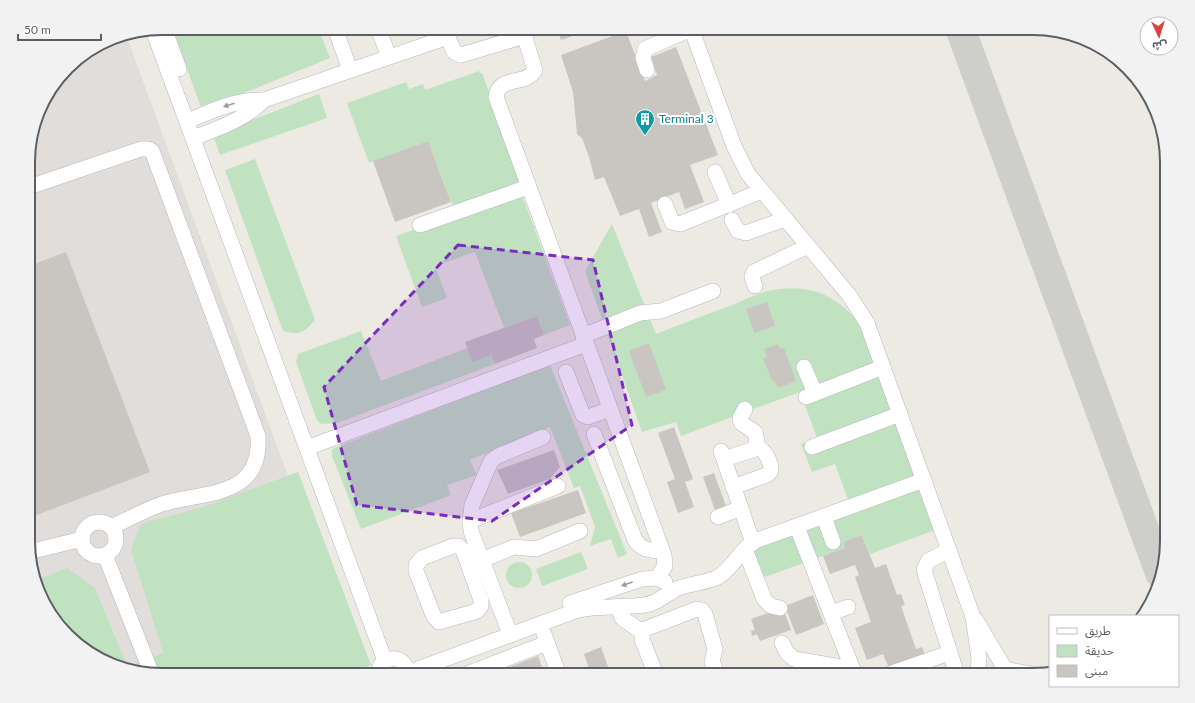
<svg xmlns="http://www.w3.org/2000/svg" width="1195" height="703" viewBox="0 0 1195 703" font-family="Lato,'Noto Sans Arabic',sans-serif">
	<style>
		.industrial { fill: #e0ddda }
		.green { fill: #c1e2c1 }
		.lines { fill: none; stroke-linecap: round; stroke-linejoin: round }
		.taxiway { stroke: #cececa; stroke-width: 30 }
		.building { fill: #c9c6c2 }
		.minor-casing { stroke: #b5b8bc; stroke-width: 16 }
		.minor { stroke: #fff; stroke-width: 15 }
		.oneway { fill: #9d9ea1 }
		.marked { fill: #7b2cbf; fill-opacity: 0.2; stroke: #7b2cbf; stroke-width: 3; stroke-dasharray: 8 5; stroke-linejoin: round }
		.labels { text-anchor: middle; stroke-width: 4; stroke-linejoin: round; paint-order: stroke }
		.culture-label { font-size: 12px; fill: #0d838f; stroke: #fff; text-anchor: start }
		.rim { fill: none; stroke: #5b5e62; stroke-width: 2 }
	</style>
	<rect width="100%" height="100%" fill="#eceae2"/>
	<path class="industrial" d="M126 35 360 672 353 675H161L95 657 50 615 29 559V144L42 102 73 61 111 38Z"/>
	<g class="green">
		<path d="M172 28H318L330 58 202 110Z"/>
		<path d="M479 71 480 73H482L522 181 453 206 428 141 369 163 347 103 406 82 409 89 423 84 425 90Z"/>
		<path d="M319 94 327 118 220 155 213 135Z"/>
		<path d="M255 159 315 320C304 332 301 336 283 331L225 170Z"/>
		<path d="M522 195 570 325 544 335 537 316 504 328 475 252 435 266 447 298 422 307 396 236 493 201Z"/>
		<path d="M612 224 656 334C681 324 705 315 730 306 744 300 759 292 774 290 812 283 841 297 863 329L935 530 870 554 862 535 843 542 845 548 759 579 746 544 850 505 835 464 812 472 801 444 817 438 800 392 681 436 676 422 642 432 585 271Z"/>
		<path d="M361 331 381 381 467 348 472 361 491 355 495 364 337 423 321 424 317 420 296 362 298 354Z"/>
		<path d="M550 365 627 554 618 558 611 539 590 546 595 527 580 486 574 488 550 427 470 460 477 475 447 485 451 495 361 529 332 456V450L334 448Z"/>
		<path d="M298 472 371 665 343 675H161L128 666 163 653 131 549 141 524 203 507Z"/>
		<path d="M581 552 588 569 542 586 536 569Z"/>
		<circle cx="519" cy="575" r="13"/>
		<path d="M67 568 95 588 127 666 95 657 50 615 37 580Z"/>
	</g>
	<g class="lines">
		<path class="taxiway" d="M960 28 1160 573"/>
	</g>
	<g class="building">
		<path d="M556 28H579L581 33 561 40Z"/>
		<path d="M626 31 645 81 657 75 651 57 676 47 718 155 690 165 704 202 685 209 679 192 651 203 662 232 649 237 639 209 620 216 604 177 595 180 589 157 582 138 577 134 573 92 561 55Z"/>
		<path d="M36 123 38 130 33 132V131Z"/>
		<path d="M428 141 451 202 395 222 373 161Z"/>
		<path d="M66 252 150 472 29 518V266Z"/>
		<path d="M767 302 775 326 754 333 746 309Z"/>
		<path d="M537 316 544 335 534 339 537 348 495 364 491 355 472 362 465 342Z"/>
		<path d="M649 343 666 390 646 397 629 351Z"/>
		<path d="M778 344 780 349 784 348 796 381 778 388 774 380 772 381 763 358 767 357 764 349Z"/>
		<path d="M674 427 693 479 685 482 694 507 678 513 667 482 675 479 658 433Z"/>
		<path d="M554 450 560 467 550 479 508 494 497 470Z"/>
		<path d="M714 473 726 506 715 510 703 477Z"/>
		<path d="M578 490 586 513 520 537 511 513Z"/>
		<path d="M862 535 875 568 886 564 897 595 901 594 905 605 901 606 916 649 922 647 925 655 889 668 883 654 867 660 855 628 871 622 855 577 859 575 855 565 830 574 823 556 845 548 843 542Z"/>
		<path d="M813 595 824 624 796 635 785 606Z"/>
		<path d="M783 608 791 630 760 641 757 634 752 636 751 631 755 630 751 619Z"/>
		<path d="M601 647 611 675H591L584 654Z"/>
		<path d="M538 656 545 675H488Z"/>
	</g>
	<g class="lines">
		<defs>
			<g id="minor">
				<path d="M164 28 179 69"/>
				<path d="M335 28 350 70"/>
				<path d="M378 28 389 57"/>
				<path d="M444 28 454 52 461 55 525 36"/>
				<path d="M522 28 535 70C527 86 498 75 496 97L664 555 665 566 657 578"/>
				<path d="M691 28 734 146 748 174 849 295 867 323 973 617 979 658 978 675"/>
				<path d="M153 30 385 661"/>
				<path d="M647 70 643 58 645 49 691 29"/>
				<path d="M187 121C213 111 236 99 264 100L448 37"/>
				<path d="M193 138C219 128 244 120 264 100"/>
				<path d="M715 172 729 205"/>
				<path d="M29 187 141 149H148L152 151 258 436C262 499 204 491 162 504 145 510 128 519 112 527"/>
				<path d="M665 204 672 222 680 224 762 191"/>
				<path d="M732 220 738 231 746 233 785 219"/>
				<path d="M420 225 528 187"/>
				<path d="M755 286 752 277 754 272 808 246"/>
				<path d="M583 336 640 313 661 311 713 291"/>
				<path d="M804 367 815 393"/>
				<path d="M566 372 583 415 588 417 610 409"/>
				<path d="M806 397 883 367"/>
				<path d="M745 409 740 418 741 423 755 432 758 448"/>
				<path d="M594 434 635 540C642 551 651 550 662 551"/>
				<path d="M812 447 900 414"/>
				<path d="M307 448 586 344"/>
				<path d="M721 451 753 543"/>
				<path d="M724 459 758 448C766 451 771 462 771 471L767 475 733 487"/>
				<path d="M718 517 741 508"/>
				<path d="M824 517 833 542"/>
				<path d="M470 521 558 486"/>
				<circle cx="99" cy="539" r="17"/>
				<path d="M797 527 855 675"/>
				<path d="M453 546H459L463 550 481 600V606L477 611 439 622 434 617 416 571V565L422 558Z"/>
				<path d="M745 549 764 599 771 606 780 608"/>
				<path d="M949 550 928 561 924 570 957 675"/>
				<path d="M29 552 82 539"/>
				<path d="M105 555 151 672"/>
				<path d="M482 560 514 547 536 549 580 531"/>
				<path d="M570 603 642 579 657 578 665 582"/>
				<path d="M618 606 622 618 642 632"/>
				<path d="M831 613 848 607"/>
				<path d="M976 620 1005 669"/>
				<path d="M510 634 471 531 470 521 472 505 491 461 498 456 543 437"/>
				<path d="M544 634 559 675"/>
				<path d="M782 643 787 653 794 659 853 669"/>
				<path d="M1008 670 1036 675"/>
				<path d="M407 673 578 610C601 605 623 608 645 605 657 603 664 596 674 590 687 583 705 584 718 577 733 568 740 550 755 541L924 480"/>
				<path d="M378 675 381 664C392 654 408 659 407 675"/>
				<path d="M464 675 547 643"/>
				<path d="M656 675 642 639V632L645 629 697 609 702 610 705 614 715 649 712 662 718 675"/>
				<path d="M886 675 949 653"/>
			</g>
		</defs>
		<use href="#minor" class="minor-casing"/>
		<use href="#minor" class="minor"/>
	</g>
	<defs><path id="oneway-solid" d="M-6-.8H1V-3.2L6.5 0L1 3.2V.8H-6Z"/></defs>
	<g class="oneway">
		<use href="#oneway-solid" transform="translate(229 105) rotate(162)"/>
		<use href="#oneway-solid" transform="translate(627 584) rotate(161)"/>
	</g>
	<path class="marked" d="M458 245 593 260 632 425 492 521 357 505 324 387Z"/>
	<defs>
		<symbol id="building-pin" viewBox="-11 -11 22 30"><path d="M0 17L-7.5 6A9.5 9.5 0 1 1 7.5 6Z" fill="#0f9aa8" stroke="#fff"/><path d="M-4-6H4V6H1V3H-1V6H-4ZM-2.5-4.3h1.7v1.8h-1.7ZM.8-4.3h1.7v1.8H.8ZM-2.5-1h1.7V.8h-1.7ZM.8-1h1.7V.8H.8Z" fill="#fff"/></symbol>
	</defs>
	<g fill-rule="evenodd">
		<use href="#building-pin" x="634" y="108" width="22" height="30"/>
	</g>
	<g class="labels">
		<g class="culture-label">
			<text x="659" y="123">Terminal 3</text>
		</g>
	</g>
	<path d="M0 0H1195V703H0ZM162 35H1033A127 127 0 0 1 1160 162V541A127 127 0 0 1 1033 668H162A127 127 0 0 1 35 541V162A127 127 0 0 1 162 35Z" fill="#f2f2f2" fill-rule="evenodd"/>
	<path class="rim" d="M162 35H1033A127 127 0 0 1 1160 162V541A127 127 0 0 1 1033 668H162A127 127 0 0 1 35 541V162A127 127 0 0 1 162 35Z"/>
	<rect x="1049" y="615" width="130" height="72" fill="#ffffff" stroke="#bdbfc0"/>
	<rect x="1057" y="628" width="20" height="6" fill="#ffffff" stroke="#bdbfc0"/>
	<text x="1085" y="635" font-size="12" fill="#5b5e62">طريق</text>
	<rect x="1057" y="645" width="20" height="12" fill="#c1e2c1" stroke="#bdbfc0"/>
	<text x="1085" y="655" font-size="12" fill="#5b5e62">حديقة</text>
	<rect x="1057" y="665" width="20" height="12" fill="#c9c6c2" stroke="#bdbfc0"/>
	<text x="1085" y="675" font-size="12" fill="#5b5e62">مبنى</text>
	<g transform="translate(1159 36) rotate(176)"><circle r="19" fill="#ffffff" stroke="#bdbfc0"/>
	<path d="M0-3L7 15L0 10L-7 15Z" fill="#d9433b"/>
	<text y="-6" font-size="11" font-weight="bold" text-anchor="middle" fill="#5b5e62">ش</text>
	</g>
	<path d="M18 34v6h83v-6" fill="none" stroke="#5b5e62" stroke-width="2"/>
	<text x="24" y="34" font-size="12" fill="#5b5e62" stroke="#ffffff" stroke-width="3" paint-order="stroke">50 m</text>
</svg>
